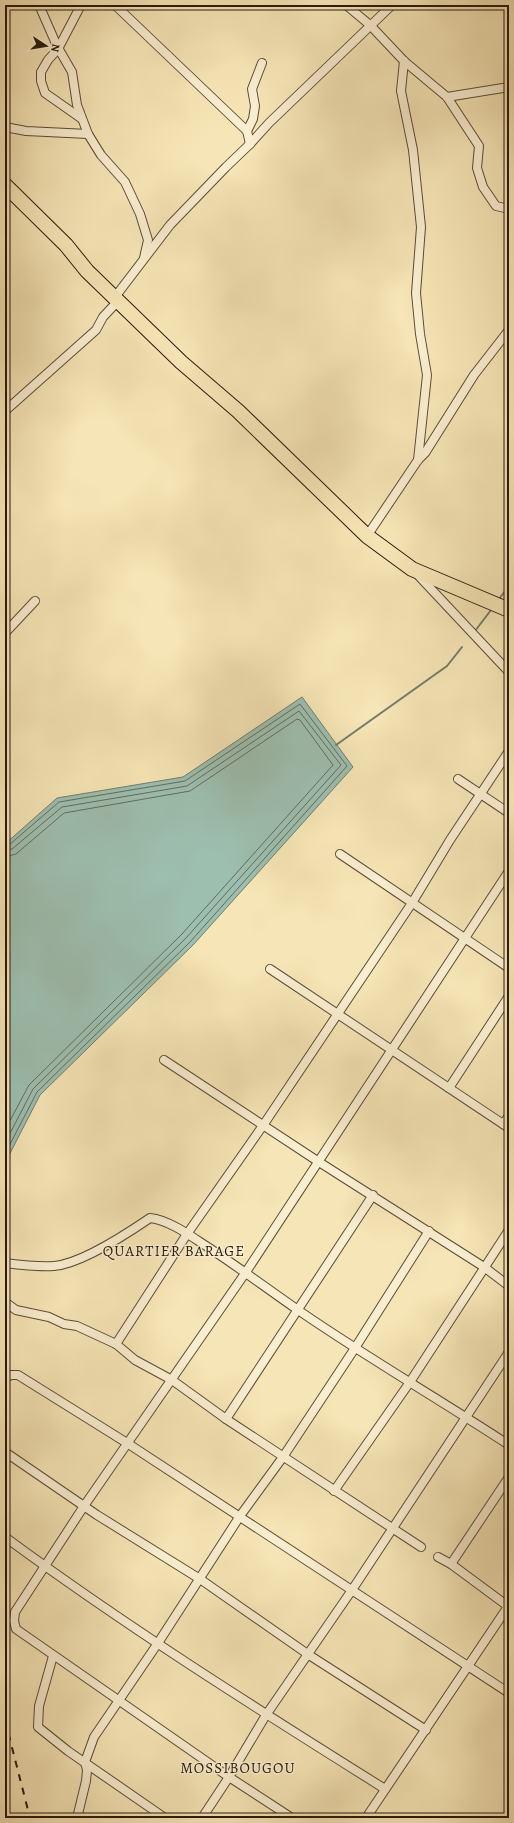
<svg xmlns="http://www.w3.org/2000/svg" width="514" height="1823" viewBox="0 0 514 1823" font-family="Alegreya,serif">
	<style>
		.water { fill: #9dbfb0; stroke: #6f7d6e }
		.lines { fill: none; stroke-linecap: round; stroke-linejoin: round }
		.shore { stroke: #636c5e; stroke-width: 1 }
		.stream { stroke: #6f7d6e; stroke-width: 2 }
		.street-casing { stroke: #5c4c36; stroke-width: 10 }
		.highway-casing { stroke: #29190c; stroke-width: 16 }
		.street { stroke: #f9eed0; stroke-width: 8 }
		.highway { stroke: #f6e5b6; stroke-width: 14 }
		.rail { stroke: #29190c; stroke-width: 2; stroke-dasharray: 7 7; stroke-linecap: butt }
		.labels { text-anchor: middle; stroke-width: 3; stroke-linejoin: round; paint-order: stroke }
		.neighbourhood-label { font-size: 15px; letter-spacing: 1px; fill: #29190c; stroke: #f9eed0 }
	</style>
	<rect width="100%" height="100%" fill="#f6e5b6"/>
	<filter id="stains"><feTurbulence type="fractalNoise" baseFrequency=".005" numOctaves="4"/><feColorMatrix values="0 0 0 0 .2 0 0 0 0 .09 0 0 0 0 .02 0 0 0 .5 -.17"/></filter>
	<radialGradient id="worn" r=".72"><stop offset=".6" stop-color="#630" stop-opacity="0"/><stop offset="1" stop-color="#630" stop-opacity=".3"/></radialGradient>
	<path class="water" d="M302 697 353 767 193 945 40 1095 5 1163V844L57 798 183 777Z"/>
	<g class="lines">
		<g class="shore">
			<path d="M5 846 9 845 59 802 185 781 300 704 347 766 190 942 37 1092 5 1154"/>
			<path d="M5 851 12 849 62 807 187 786 299 711 341 765 186 938 33 1089 5 1143"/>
			<path d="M5 857 16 854 64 813 190 791 297 719 300 720 333 765 182 934 29 1085 5 1130"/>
		</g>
		<g class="stream">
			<path d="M499 599 509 586"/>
			<path d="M475 631 491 610"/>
			<path d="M336 745 447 666 462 647"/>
		</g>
		<defs>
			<g id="street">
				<path d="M39 5 57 46 72 72 77 105 88 134 101 155 125 182 140 214 148 240 144 258"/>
				<path d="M81 5 58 49 48 60 41 72V81L45 93 82 119"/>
				<path d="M115 5 247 131 250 144"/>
				<path d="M346 5 370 25 404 61 447 97 479 146 477 168 483 187 496 206 509 209"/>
				<path d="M404 61 401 91 413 150 421 227 416 293 420 334 427 375 418 460"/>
				<path d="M447 97 509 87"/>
				<path d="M5 127 26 131 88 134"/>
				<path d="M247 131 253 119 255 106 252 89 262 63"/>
				<path d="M115 297 170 225 226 167 250 144 269 123 392 5"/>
				<path d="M5 411 96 330 103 317 118 301"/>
				<path d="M367 536 418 460 425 453 474 375 509 330"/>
				<path d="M417 574 509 672"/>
				<path d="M5 633 35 601"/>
				<path d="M458 779 509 813"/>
				<path d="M340 854 509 968"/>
				<path d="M270 969 509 1128"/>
				<path d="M164 1060 319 1162 484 1267 509 1286"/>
				<path d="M449 1088 509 996"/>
				<path d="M503 1124 509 1116"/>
				<path d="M5 1263C21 1265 38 1267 54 1266 80 1264 128 1233 150 1218 168 1220 188 1234 203 1244 236 1265 266 1288 298 1310 366 1357 439 1399 509 1445"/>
				<path d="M5 1302 16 1310 49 1317 64 1324 77 1326 116 1344 135 1360 172 1380 226 1419 421 1547"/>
				<path d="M116 1344 187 1234 264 1124 412 903 450 840 509 751"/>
				<path d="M5 1378 11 1375H18L127 1443 509 1693"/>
				<path d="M226 1419 373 1195"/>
				<path d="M5 1452 97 1515 200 1579 309 1655 426 1730"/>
				<path d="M334 1491 410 1382 509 1230"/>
				<path d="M5 1537C127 1627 256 1708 385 1789"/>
				<path d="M438 1557 451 1564 509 1607"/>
				<path d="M451 1564 509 1477"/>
				<path d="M53 1656 39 1706 38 1727 68 1751 165 1818"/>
				<path d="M77 1818 86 1781 87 1770 85 1762 94 1737 158 1643 240 1516 283 1457 355 1348 429 1231"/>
				<path d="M202 1818 229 1777 266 1715 352 1590 509 1352"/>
				<path d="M292 1818 229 1777 16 1629 14 1621 15 1612 84 1506 246 1272 509 871"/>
				<path d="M366 1818 509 1605"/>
			</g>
			<path id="highway" d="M5 185 66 245 87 271 181 362 238 411 367 536 412 569 509 610"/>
		</defs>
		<use href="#street" class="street-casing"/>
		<use href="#highway" class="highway-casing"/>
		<use href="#street" class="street"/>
		<use href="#highway" class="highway"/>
		<path class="rail" d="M5 1720 30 1818"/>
	</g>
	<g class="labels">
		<g class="neighbourhood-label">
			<text x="174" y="1256">QUARTIER BARAGE</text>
			<text x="238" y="1773">MOSSIBOUGOU</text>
		</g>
	</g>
	<rect width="514" height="1823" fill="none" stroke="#f6e5b6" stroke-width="20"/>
	<rect x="6" y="6" width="502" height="1811" fill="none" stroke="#29190c" stroke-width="2"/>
	<rect x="10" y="10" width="494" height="1803" fill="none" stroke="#29190c"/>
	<g transform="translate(46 46) rotate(102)" stroke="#f9eed0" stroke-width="3" paint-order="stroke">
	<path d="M0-3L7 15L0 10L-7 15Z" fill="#29190c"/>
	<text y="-6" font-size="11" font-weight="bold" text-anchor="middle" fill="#29190c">N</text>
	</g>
	<rect width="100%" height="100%" filter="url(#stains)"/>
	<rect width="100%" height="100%" fill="url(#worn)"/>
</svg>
